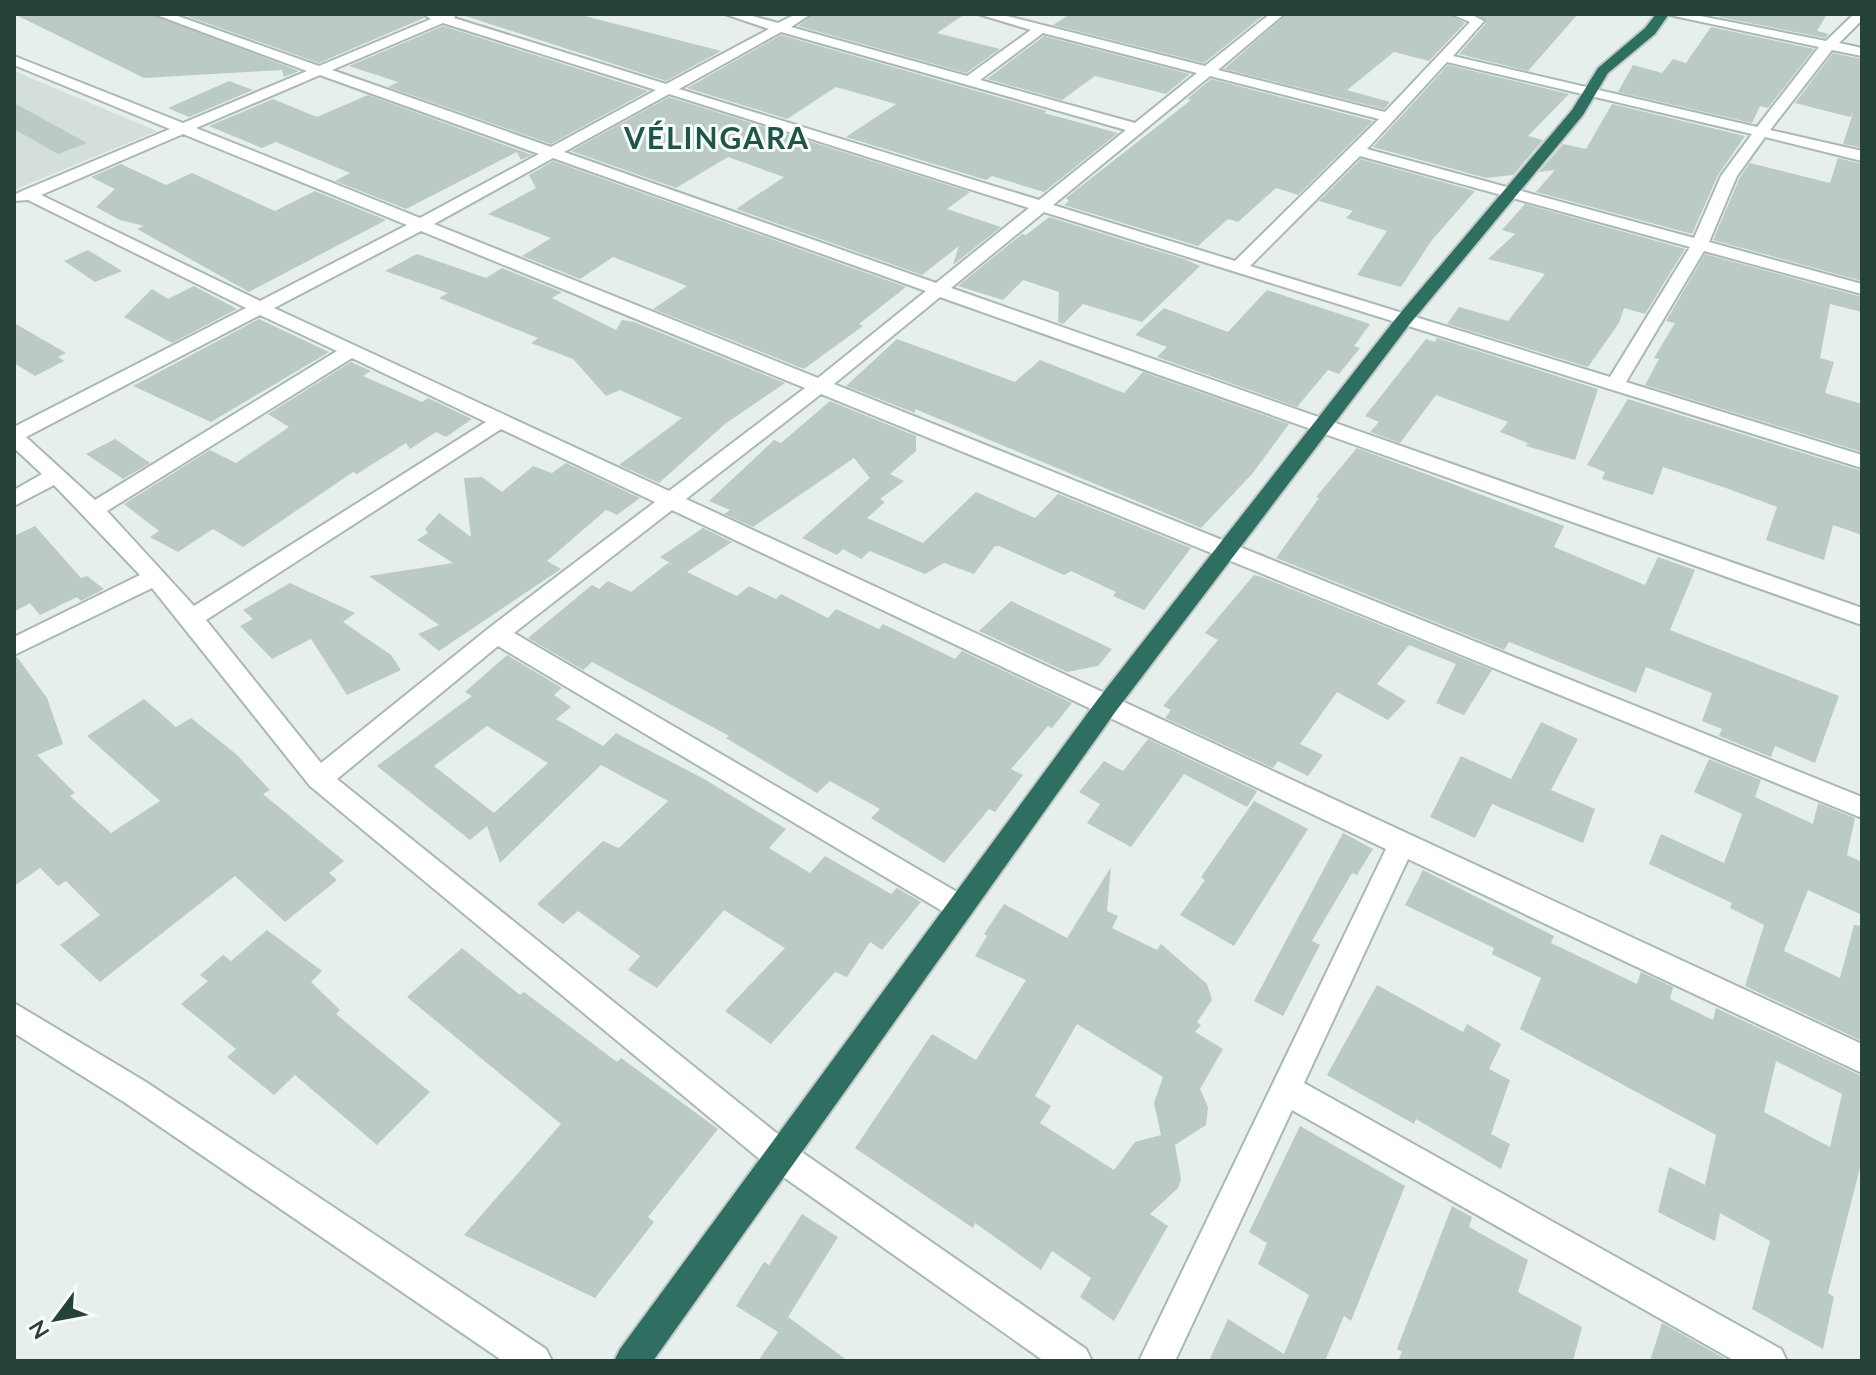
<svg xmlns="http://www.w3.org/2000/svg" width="1876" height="1375" viewBox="0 0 1876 1375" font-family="Lato,sans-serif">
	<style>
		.built { fill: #d4dfda }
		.building { fill: #bbcac4; fill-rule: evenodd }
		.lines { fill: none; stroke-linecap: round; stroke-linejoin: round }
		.street-casing { stroke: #a8b8b2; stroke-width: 4 }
		.highway-casing { stroke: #c2cac8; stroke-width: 4 }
		.street { fill: #fff; fill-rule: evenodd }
		.highway { fill: #2f6f62; fill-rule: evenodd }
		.labels { text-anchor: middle; stroke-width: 6; stroke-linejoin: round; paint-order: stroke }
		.far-district-label { font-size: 30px; font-weight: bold; letter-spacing: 2px; fill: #1f5548; stroke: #f7fbf9 }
	</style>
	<rect width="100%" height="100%" fill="#e6efeb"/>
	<path class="built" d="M14 71 157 131 14 190Z"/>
	<g class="building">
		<path d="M14 14H151L299 71 284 77 282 70 144 78Z"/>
		<path d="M181 14H420L424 18 319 63Z"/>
		<path d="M459 14H577L721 51 666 81Z"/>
		<path d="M814 14H965L937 33 1000 49 966 73 798 26Z"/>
		<path d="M1070 14H1265L1204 63 1053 25Z"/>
		<path d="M1287 14H1448L1465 23 1429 61 1394 52 1347 90 1390 102 1384 109 1224 69Z"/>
		<path d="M1477 14H1578L1528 71 1459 54 1486 23Z"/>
		<path d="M1720 14H1827L1817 31 1829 34 1825 38 1719 17Z"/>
		<path d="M443 26 648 91 551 144 388 87 398 82 349 66Z"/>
		<path d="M1711 27 1814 49 1768 108 1760 106 1752 123 1618 92 1633 65 1662 73 1673 59 1686 63Z"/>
		<path d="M781 35 1047 111 1044 113 1118 133 1044 192 992 176 986 180 846 137 896 104 836 87 787 119 687 88Z"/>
		<path d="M1044 36 1190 74 1166 94 1095 76 1062 100 987 79Z"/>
		<path d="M1833 53 1862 59V148L1843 144 1853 113 1850 117 1795 103Z"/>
		<path d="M1448 65 1569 94 1528 136 1543 140 1513 175 1486 178 1373 147Z"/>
		<path d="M1211 79 1373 121 1298 195 1276 188 1238 222 1228 219 1198 246 1064 205 1069 201 1066 198 1191 100 1187 99Z"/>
		<path d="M229 81 253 90 189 117 168 108Z"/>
		<path d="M368 95 532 155 521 160 517 152 406 209 335 181 350 173 276 142 262 148 209 126 273 99 317 117Z"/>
		<path d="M669 97 970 192 947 209 1001 227 953 265 959 246 922 275 736 209 784 177 728 157 676 188 571 151Z"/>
		<path d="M14 103 87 143 58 154 14 129Z"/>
		<path d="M1612 104 1745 136 1718 175 1692 234 1536 192 1555 170 1539 172 1563 144 1586 149Z"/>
		<path d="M1838 158 1862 164V281L1713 240 1740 177 1750 163 1830 183Z"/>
		<path d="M1361 159 1475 191 1432 240 1401 287 1357 275 1387 231 1346 218 1353 211 1319 201Z"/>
		<path d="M553 161 906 287 859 324 863 326 804 369 653 309 687 286 613 257 580 279 522 256 551 238 488 214 536 188 529 175Z"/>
		<path d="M121 164 166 185 192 173 275 211 315 191 386 220 249 292 137 229 144 226 120 220 96 207 115 189 91 177Z"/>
		<path d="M1525 204 1685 249 1645 314 1624 308 1619 323 1588 367 1447 324 1459 307 1508 321 1545 274 1488 259 1515 234 1502 230Z"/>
		<path d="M1049 217 1184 259 1200 266 1142 322 1083 304 1063 324 1058 322 1059 292 1023 280 1003 300 958 286 1022 234 1026 235Z"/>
		<path d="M88 250 122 271 95 282 64 261Z"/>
		<path d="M417 254 486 278 502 268 562 292 552 298 616 330 622 320 634 322 785 383 725 424 659 483 619 465 682 418 620 390 606 396 573 359 531 343 538 338 439 298 448 293 385 271Z"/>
		<path d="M1705 254 1862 297V312L1830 304 1820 358 1834 362 1825 393 1862 404V452L1645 385 1659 359 1654 358 1675 323 1666 321Z"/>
		<path d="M194 286 237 309 172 343 124 317 152 289 168 299Z"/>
		<path d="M1267 290 1370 324 1354 346 1360 348 1339 374 1328 370 1297 407 1157 357 1167 347 1135 335 1164 308 1228 332Z"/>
		<path d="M259 319 329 352 211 422 133 386Z"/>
		<path d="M14 323 66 353 58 357 64 361 35 376 14 363Z"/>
		<path d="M1437 338 1598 389 1575 460 1526 446 1528 443 1500 432 1508 422 1436 395 1400 443 1370 432 1379 422 1365 416 1426 339 1435 342Z"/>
		<path d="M897 339 1015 382 1040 360 1124 393 1143 372 1289 424 1252 474 1201 528 915 409V413L846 386Z"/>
		<path d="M351 362 371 371 363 376 422 402 428 398 472 419 446 437 436 432 410 449 406 443 357 474 353 472 243 547 213 529 178 552 150 537 159 531 124 504 210 450 236 463 289 427 268 414Z"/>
		<path d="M1628 399 1862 471V535L1833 525 1824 560 1766 540 1777 507 1726 488 1663 467 1653 495 1602 479 1605 472 1587 465Z"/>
		<path d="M830 401 916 436V451L890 474 904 481 880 499 885 502 867 518 923 543 976 492 1035 518 1058 494 1191 548 1144 610 1113 596 1116 592 1071 571 1064 575 999 546H995L974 574 944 563 925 574 870 551 861 559 843 549 837 555 802 538 870 478 854 458 753 527 724 514 730 510 709 501 774 440 781 443Z"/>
		<path d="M115 439 150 463 123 479 86 454Z"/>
		<path d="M1357 448 1564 526 1554 547 1645 585 1658 557 1695 570 1670 630 1839 696 1815 763 1775 746 1771 757 1719 736 1722 729 1702 721 1712 693 1646 667 1636 693 1509 642 1504 650 1276 558 1319 498 1316 497Z"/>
		<path d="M566 463 640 498 617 515 606 510 547 561 561 569 439 651 418 634 439 625 369 576 453 563 417 540 428 533 425 529 439 513 471 537 464 478 482 477 502 492 533 466 552 473Z"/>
		<path d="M35 526 81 578 87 576 104 589 81 601 77 597 40 615 30 603 14 612V536Z"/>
		<path d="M703 528 732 542 687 572 737 596 749 586 776 599 781 594 828 618 836 609 879 629 883 624 955 659 962 651 1072 703 1052 728 1048 726 1011 769 1023 775 995 812 989 809 944 863 871 818 880 809 830 781 817 793 726 738 729 736 616 675 592 662 583 670 528 638 592 585 599 589 608 581 631 592 668 563 673 565 660 557Z"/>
		<path d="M1254 575 1262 577 1492 670 1464 715 1436 703 1456 664 1409 645 1377 684 1406 701 1388 720 1337 692 1300 744 1323 755 1308 776 1278 761 1273 768 1165 718 1171 710 1163 706 1218 640 1205 633Z"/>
		<path d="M290 583 355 613 343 622 391 655 401 670 347 695 311 639 272 659 240 626 253 619 243 610Z"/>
		<path d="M1011 601 1112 649 1098 666 1067 672 979 631Z"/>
		<path d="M507 655 562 688 554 695 571 707 556 719 603 746 616 733 704 779 786 829 769 848 810 873 825 856 891 894 897 888 921 902 882 950 870 942 847 977 835 972 771 1044 725 1011 785 948 724 910 657 988 628 970 640 956 578 911 563 924 537 904 603 841 619 848 668 801 601 765 500 863 487 826 470 840 377 766 472 696 465 692ZM487 726 548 763 494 813 434 766Z"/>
		<path d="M17 657 47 698 63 744 37 755 75 793 70 796 111 833 160 801 87 736 144 699 176 727 191 718 236 754 270 790 263 794 344 861 329 873 337 880 285 922 235 876 100 982 60 945 100 915 66 881 58 886 40 868 14 886V658Z"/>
		<path d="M1541 722 1578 739 1551 790 1595 809 1583 843 1492 804 1475 838 1430 817 1461 756 1511 779Z"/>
		<path d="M1148 739 1257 791 1247 807 1184 774 1131 847 1087 823 1100 804 1079 792 1104 761 1123 771Z"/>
		<path d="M1709 759 1761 780 1755 797 1813 824 1818 803 1855 818 1847 855 1862 862V915L1808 890 1784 951 1840 978 1854 925 1862 926V1041L1745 986 1764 925 1730 908 1732 903 1649 864 1661 834 1724 863 1742 814 1694 792Z"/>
		<path d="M1254 801 1308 829 1234 946 1180 915 1205 880 1201 877Z"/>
		<path d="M1343 833 1373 849 1357 875 1352 873 1312 941 1320 945 1283 1016 1254 1001Z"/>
		<path d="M1111 867 1107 911 1118 916 1112 928 1157 950 1161 944 1207 984 1212 1000 1197 1022 1201 1025 1195 1032 1223 1049 1200 1089 1208 1107 1206 1125 1175 1145 1181 1179 1178 1188 1150 1214 1168 1226 1114 1321 1080 1297 1091 1278 1052 1251 1041 1270 975 1223 973 1228 855 1148 932 1034 976 1060 1026 980 975 956 987 936 984 934 1004 904 1067 938ZM1077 1024 1163 1077 1154 1103 1161 1135 1135 1142 1114 1170 1040 1123 1051 1106 1035 1096Z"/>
		<path d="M1423 870 1554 936 1551 943 1637 984 1641 972 1673 987 1670 999 1713 1020 1716 1008 1862 1076V1160L1828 1293 1834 1297 1823 1349 1752 1309 1770 1241 1720 1213 1715 1241 1658 1212 1669 1167 1705 1185 1716 1135 1520 1029 1541 978 1492 954 1494 948 1405 905ZM1776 1061 1842 1094 1830 1147 1764 1112Z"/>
		<path d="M267 930 322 971 311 982 340 1010 336 1014 430 1092 377 1145 295 1075 274 1095 227 1057 236 1049 181 1004 208 981 200 975 223 955 231 961Z"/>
		<path d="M462 948 520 995 524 992 617 1062 621 1058 718 1129 648 1217 654 1222 595 1298 464 1235 561 1124 407 997Z"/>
		<path d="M1377 985 1463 1032 1467 1024 1501 1044 1489 1069 1510 1080 1491 1134 1510 1144 1501 1169 1416 1119 1414 1124 1327 1075Z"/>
		<path d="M1300 1126 1405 1186 1351 1321 1344 1316 1325 1361H1209L1228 1319 1284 1354 1309 1295 1258 1264 1267 1243 1249 1232Z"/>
		<path d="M1452 1206 1472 1217 1469 1227 1528 1260 1518 1292 1582 1327 1573 1361H1398L1402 1352 1397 1349Z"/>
		<path d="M802 1214 838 1237 788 1317 848 1361H758L778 1332 736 1306 764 1262 769 1265Z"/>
		<path d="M1662 1323 1729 1361H1650Z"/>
	</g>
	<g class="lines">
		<defs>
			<g id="street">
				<path d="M154 14H172L319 66 431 19 423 14H456L454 18 666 84 769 29 725 14H745L778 23 796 14H811L791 27 967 76 1031 30 978 14H999L1205 66 1270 14H1284L1218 70 1385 112 1470 22 1451 14H1470L1484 21 1453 56 1757 127 1819 47 1665 14H1690L1826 41 1854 14H1862V20L1839 43 1862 48V56L1832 50 1770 130 1862 151V161L1765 137 1737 176 1709 242 1862 284V294L1704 251 1626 382 1862 455V468L1044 212 951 288 1862 608V625L940 297 834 384 1862 797V818L821 394 686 499 1862 1044V1073L1408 859 1304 1083 1781 1349 1787 1361H1735L1292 1110 1175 1361H1139L1386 849 672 510 514 633 969 899 973 907 969 915 959 919 949 915 498 646 337 779 790 1144 1086 1349 1092 1361H1044L768 1166 310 786 152 588 14 655V637L140 575 54 485 14 506V490L42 474 14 448V427L246 308 28 200 14 201V195L22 191 170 129 14 65V56L183 123 307 71ZM443 23 656 90 551 147 332 70ZM781 32 1126 130 1039 200 679 89ZM1043 33 1197 73 1135 123 980 80ZM1447 62 1752 134 1721 176 1694 238 1367 149ZM320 75 539 154 420 218 196 128ZM1210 76 1379 119 1235 261 1053 205ZM669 94 1029 208 936 283 564 152ZM183 134 407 225 260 301 41 195ZM1360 156 1690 247 1610 377 1250 266ZM553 158 926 291 818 378 434 224ZM421 231 805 388 669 491 274 308ZM260 315 337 351 95 500 26 437ZM352 358 486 422 194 606 107 511ZM501 429 655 502 489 628 321 763 206 620Z"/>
				<path d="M14 1003 146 1082 546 1349 552 1361H503L124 1102 14 1033Z"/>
			</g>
			<path id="highway" d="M1656 14H1669L1655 34 1608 73 1583 115 1409 325 1116 711 653 1361H614L620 1349 1098 699 1397 317 1572 110 1598 68 1645 28Z"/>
		</defs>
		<use href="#street" class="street-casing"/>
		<use href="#highway" class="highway-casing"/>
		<use href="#street" class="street"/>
		<use href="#highway" class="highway"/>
	</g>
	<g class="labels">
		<g class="far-district-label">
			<text x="717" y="149">VÉLINGARA</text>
		</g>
	</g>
	<rect width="1876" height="1375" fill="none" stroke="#24423a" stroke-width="32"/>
	<g transform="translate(56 1319) rotate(238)" stroke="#f7fbf9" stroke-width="6" paint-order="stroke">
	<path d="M0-6L14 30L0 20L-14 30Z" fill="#24423a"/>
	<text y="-12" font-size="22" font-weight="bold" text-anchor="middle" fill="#24423a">N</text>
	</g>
</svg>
